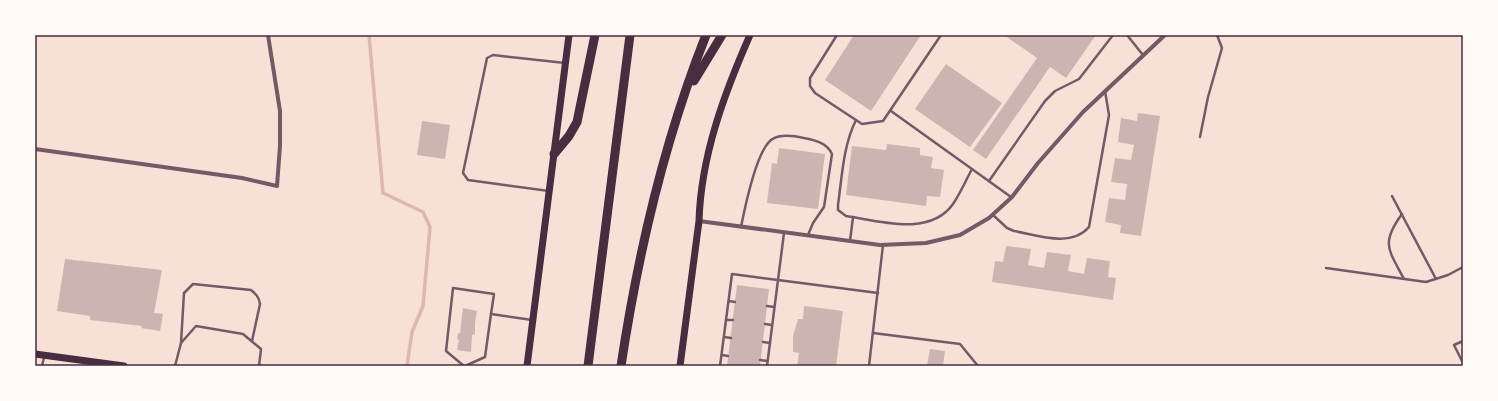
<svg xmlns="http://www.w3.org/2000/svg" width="1498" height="401" viewBox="0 0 1498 401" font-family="'Alegreya Sans',sans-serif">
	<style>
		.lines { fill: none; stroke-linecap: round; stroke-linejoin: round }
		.stream { stroke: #dcb8b0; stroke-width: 3.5 }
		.building { fill: #ccb4b1 }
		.service { stroke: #755966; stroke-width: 2.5 }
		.minor { stroke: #755966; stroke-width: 4 }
		.secondary { stroke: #4a2c40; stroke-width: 7 }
		.motorway { stroke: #4a2c40; stroke-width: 9 }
		.neatline { fill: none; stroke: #4a2c40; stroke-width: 1.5 }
	</style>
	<rect width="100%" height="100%" fill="#f7e1d7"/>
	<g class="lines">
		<path class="stream" d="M369 35 383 193 423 212 430 227 423 306 412 332 407 366"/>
	</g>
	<g class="building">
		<path d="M854 35H921L871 111 825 80Z"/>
		<path d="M1004 35H1096L1066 78 1050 67 986 159 973 150 1037 58Z"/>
		<path d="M946 64 1002 103 970 147 915 109Z"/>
		<path d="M1138 113 1160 116 1141 236 1120 233 1121 225 1105 222 1109 198 1125 200 1127 184 1111 182 1115 158 1131 160 1134 145 1118 142 1121 118 1137 121Z"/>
		<path d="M422 121 450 125 445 159 417 155Z"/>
		<path d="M887 144 920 148V155L933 157 931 168 944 170 940 197 927 196 926 206 846 195 852 146 886 150Z"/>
		<path d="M779 148 825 154 818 209 767 203 772 163 777 164Z"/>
		<path d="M1006 246 1031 249 1028 265 1044 268 1047 252 1071 255 1068 271 1084 274 1087 258 1110 261 1108 277 1116 278 1113 300 992 282 995 261 1003 262Z"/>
		<path d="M65 259 162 270 154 313 163 314 160 331 141 328 142 326 90 320V316L57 311Z"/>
		<path d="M737 285 769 289 760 366H727Z"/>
		<path d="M804 306 843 311 836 366H797L799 353 793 352V336L798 319H803Z"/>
		<path d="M463 308 477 311 475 323V334L472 335 471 352 457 350 459 340 457 339 458 333H460Z"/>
		<path d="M930 349 945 351 943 366H927Z"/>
	</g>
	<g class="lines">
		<g class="service">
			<path d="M837 35 810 78V86L815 93 862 124 883 121 941 35"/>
			<path d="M1127 35 1143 55"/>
			<path d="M891 111 1011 197"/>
			<path d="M856 120C843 146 842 177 838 205V210L846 216C879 221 930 237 953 204 960 194 966 180 972 169"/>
			<path d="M1200 137 1208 97 1222 48 1217 35"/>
			<path d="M989 181 1045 101 1055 91 1079 79 1113 35"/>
			<path d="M549 191 468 180 463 173 487 58 493 55 565 63"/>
			<path d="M1392 196 1436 279"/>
			<path d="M1402 214C1380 244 1389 250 1404 279"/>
			<path d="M993 215 1007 228 1014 231C1037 235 1071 248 1089 227L1109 115 1105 91"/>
			<path d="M741 227C745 207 756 152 771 140 779 134 795 136 804 138 815 140 827 143 832 154L824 207 813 223 808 235"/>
			<path d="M784 233 778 280 878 293"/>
			<path d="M850 241 853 217"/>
			<path d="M1326 268 1426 282 1448 275 1463 267"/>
			<path d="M35 282V285"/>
			<path d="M729 301 735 302"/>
			<path d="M767 306 774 307"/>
			<path d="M726 320H733"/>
			<path d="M765 324 772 325"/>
			<path d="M873 333 960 344 978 366"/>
			<path d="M724 337 731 338"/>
			<path d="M1463 341 1454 345 1463 363"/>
			<path d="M763 342 770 343"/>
			<path d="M181 343 184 293 193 284 251 290C256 294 259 297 260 304L252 341"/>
			<path d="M722 355 728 356"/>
			<path d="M760 360 767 361"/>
			<path d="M42 366 44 357"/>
			<path d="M175 366 181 343 196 326 243 334 261 349 259 366"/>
			<path d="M464 366 446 351 453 288 494 294 491 314"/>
			<path d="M465 366 485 357 491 314 532 320"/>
			<path d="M720 366 732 274 778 280 767 366"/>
			<path d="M869 366 883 245"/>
		</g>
		<g class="minor">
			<path d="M35 149 242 178 277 186 280 146V111L268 35"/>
			<path d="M699 221 880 245 926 243 960 235 989 218 1012 197 1038 163 1083 112 1165 35"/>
		</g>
		<g class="secondary">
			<path d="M35 354 124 366"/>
			<path d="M527 366 569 35"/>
			<path d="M680 366 699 221C701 156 724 94 750 35"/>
		</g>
		<g class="motorway">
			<path d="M694 81 722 35"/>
			<path d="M554 154 569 136 577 122 595 35"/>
			<path d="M588 366 630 35"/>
			<path d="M621 366C638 253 664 141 706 35"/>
		</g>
	</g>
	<rect width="1498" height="401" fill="none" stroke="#fffaf5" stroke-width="72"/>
	<rect x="36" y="36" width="1426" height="329" class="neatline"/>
</svg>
